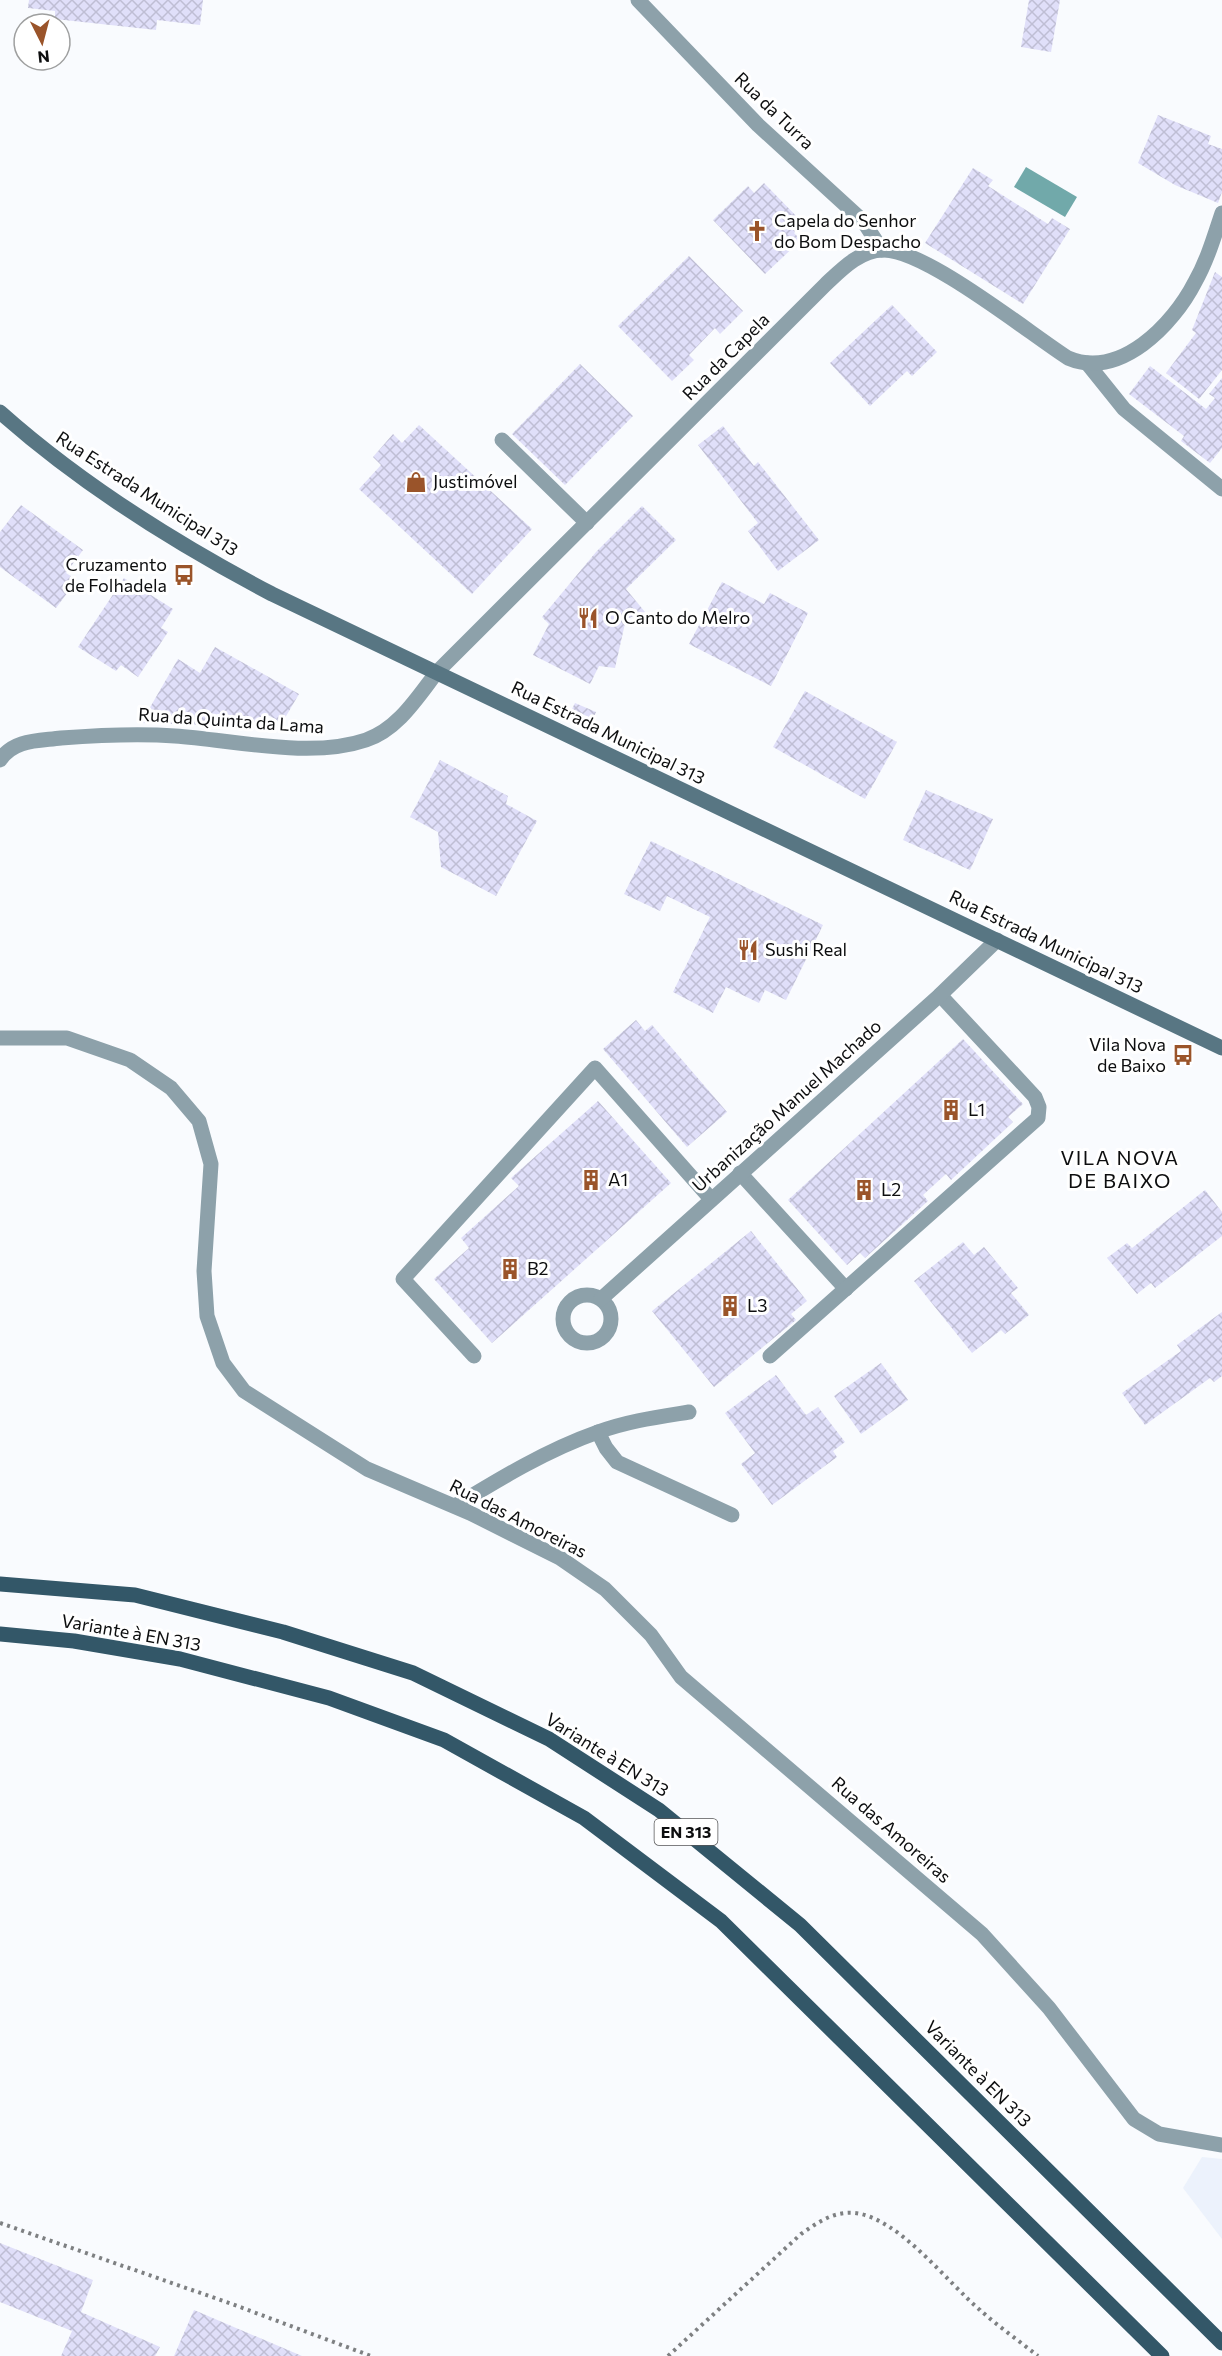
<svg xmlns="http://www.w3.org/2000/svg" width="1222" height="2356" viewBox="0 0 1222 2356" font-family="Commissioner,sans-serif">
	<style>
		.built { fill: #ecf2fc }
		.water { fill: #71a9aa }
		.building { fill: url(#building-cross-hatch) }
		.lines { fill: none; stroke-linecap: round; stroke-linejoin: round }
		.path { stroke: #7e8082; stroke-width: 4; stroke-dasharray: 3 4.5; stroke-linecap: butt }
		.lane { stroke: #8da1aa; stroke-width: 15 }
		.street { stroke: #8da1aa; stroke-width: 15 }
		.secondary { stroke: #587683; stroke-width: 15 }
		.primary { stroke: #335768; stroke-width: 15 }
		.labels { text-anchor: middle; stroke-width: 6; stroke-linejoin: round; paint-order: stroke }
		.shield { fill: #fff; stroke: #565657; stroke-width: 1.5 }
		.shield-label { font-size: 16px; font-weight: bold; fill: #0d0e0f }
		.street-label { font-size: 18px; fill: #0d0e0f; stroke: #fff }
		.poi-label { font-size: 18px; fill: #0d0e0f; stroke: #fff; text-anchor: start }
		.neighbourhood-label { font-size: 20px; letter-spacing: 1.5px; fill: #0d0e0f; stroke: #fff }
	</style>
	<defs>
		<pattern id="building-cross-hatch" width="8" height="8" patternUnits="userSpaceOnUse" patternTransform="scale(1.5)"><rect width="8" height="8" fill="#e0dff9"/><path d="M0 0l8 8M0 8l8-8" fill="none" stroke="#bfbed4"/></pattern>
	</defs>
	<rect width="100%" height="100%" fill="#f9fbfe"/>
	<path class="built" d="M1202 2157 1222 2159V2239L1183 2188Z"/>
	<path class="water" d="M1026 167 1077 197 1065 217 1014 187Z"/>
	<g class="building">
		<path d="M29 0H203L200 25 157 20 156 30 55 19V11L28 8Z"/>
		<path d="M1029 0H1060L1051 52 1021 47Z"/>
		<path d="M1158 115 1211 136 1208 144 1222 149V192L1218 203 1175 185 1138 163Z"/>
		<path d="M973 168 993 180 988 186 1048 224 1052 218 1070 229 1023 304 925 243Z"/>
		<path d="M764 183 804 224 794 233 801 240 765 274 713 220 748 186 754 193Z"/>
		<path d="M689 256 743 311 720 334 715 328 689 355 694 360 672 381 618 326Z"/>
		<path d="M1215 272 1222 277V370L1199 399 1166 373 1196 333 1192 330Z"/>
		<path d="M892 305 937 352 912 376 907 371 870 406 830 363Z"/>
		<path d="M580 364 633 416 565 485 512 434Z"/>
		<path d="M1150 366 1206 409 1215 398 1209 394 1222 378V448L1210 463 1181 441 1184 436 1129 394Z"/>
		<path d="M419 425 532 529 472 594 359 489 381 465 373 457 393 434 402 443Z"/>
		<path d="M723 426 754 466 758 462 819 540 778 571 748 531 758 523 698 445Z"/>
		<path d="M21 505 83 550 66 573 77 580 56 608 0 567V532Z"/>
		<path d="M642 506 676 540 626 589 645 612 626 619 615 668 599 666 590 684 533 655 549 624 542 617 596 552Z"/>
		<path d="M124 578 173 609 161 628 168 632 138 677 121 665 116 671 78 647Z"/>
		<path d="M722 582 764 604 770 593 808 613 771 686 689 644Z"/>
		<path d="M215 647 299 694 282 723 268 715 260 728 234 726 211 713 203 725 141 723 178 659 200 673Z"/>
		<path d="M805 691 897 742 865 799 773 747Z"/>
		<path d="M575 703 596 712 593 719 572 709Z"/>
		<path d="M440 760 508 796 506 804 537 821 496 896 441 867 438 832 410 817Z"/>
		<path d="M926 790 993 819 970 870 903 840Z"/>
		<path d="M651 841 823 925 786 1000 765 990 759 1003 726 987 713 1013 673 992 710 917 667 896 660 911 624 894Z"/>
		<path d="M636 1020 645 1031 652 1025 727 1112 687 1147 603 1049Z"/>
		<path d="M963 1039 1023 1104 1008 1117 1013 1122 951 1180 946 1174 923 1195 928 1201 865 1258 860 1253 847 1265 788 1200Z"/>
		<path d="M598 1101 671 1183 492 1343 434 1279 469 1248 461 1238 519 1186 511 1178Z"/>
		<path d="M1205 1190 1222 1212V1236L1155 1288 1151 1283 1137 1294 1107 1258 1127 1243 1132 1248Z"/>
		<path d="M751 1231 807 1301 791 1314 796 1320 714 1387 652 1311Z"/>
		<path d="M963 1242 974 1255 984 1247 1018 1288 1011 1293 1029 1315 1005 1334 1001 1330 972 1353 914 1281Z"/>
		<path d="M1222 1312V1376L1214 1382 1210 1378 1145 1425 1122 1393 1181 1351 1177 1345Z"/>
		<path d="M881 1363 908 1400 861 1434 834 1396Z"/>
		<path d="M776 1375 806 1415 818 1407 845 1442 833 1451 837 1457 772 1505 741 1464 755 1453 725 1413Z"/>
		<path d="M0 2243 93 2280 81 2312 160 2347 155 2356H61L72 2331 0 2302Z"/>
		<path d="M194 2310 302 2356H174Z"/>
	</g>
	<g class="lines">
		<g class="path">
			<path d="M0 2223 232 2304 371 2356"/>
			<path d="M668 2356 801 2234C817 2223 833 2211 855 2213 899 2218 947 2282 980 2310 998 2326 1019 2341 1038 2356"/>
		</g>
		<g class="lane">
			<path d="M502 440 587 523"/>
			<path d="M740 1173 846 1289"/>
			<path d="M474 1356 403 1279 595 1068 711 1199"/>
			<path d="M770 1356 1038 1118 1039 1107 1035 1097 940 995"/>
			<path d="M598 1432 606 1448 617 1462 732 1515"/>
			<path d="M455 1506C501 1478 547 1450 598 1432 628 1421 658 1417 689 1412"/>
		</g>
		<g class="street">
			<path d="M638 0 758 125 863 221 882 250"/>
			<path d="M1087 363 1124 409 1222 489"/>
			<path d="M0 760C14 739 39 741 61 738 100 735 137 733 175 736 233 740 311 759 366 740 398 729 417 698 437 672L826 284C841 270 860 250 883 250 925 249 1029 333 1068 358 1120 380 1173 325 1195 282 1207 261 1214 237 1222 213"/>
			<path d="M0 1038H67L130 1060 171 1088 199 1121 211 1164 204 1271 207 1316 223 1363 244 1391 367 1469 470 1513 560 1558 605 1589 651 1635 681 1677 982 1934 1049 2008 1134 2119 1159 2134 1222 2145"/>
			<circle cx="587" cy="1319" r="24"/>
			<path d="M601 1299 940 995 997 940"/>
		</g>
		<path class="secondary" d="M0 412C82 485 175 543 272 594L1222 1048"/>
		<g class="primary">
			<path d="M0 1584 135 1595 283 1632 413 1673 549 1739 659 1810 800 1925 1222 2343"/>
			<path d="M0 1634 74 1641 180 1659 329 1698 444 1740 584 1818 721 1921 1162 2356"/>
		</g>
	</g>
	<defs>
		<symbol id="church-bare" viewBox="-9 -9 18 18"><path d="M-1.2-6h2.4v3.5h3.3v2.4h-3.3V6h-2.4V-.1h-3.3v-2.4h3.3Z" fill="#9a542a" stroke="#fff" stroke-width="2.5" paint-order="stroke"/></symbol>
		<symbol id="shop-bare" viewBox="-9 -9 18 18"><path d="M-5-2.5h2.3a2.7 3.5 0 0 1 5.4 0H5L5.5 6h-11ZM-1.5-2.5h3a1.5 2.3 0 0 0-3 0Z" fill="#9a542a" stroke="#fff" stroke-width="2.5" paint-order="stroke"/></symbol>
		<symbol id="bus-bare" viewBox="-9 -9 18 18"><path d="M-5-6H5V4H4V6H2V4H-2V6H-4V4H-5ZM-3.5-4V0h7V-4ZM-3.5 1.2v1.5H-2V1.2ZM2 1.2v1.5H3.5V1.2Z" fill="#9a542a" stroke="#fff" stroke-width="2.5" paint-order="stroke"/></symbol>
		<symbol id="restaurant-bare" viewBox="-9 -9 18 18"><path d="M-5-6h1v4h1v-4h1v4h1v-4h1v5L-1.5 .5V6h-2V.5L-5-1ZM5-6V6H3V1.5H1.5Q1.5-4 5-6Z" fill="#9a542a" stroke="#fff" stroke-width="2.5" paint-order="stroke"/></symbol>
		<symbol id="building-bare" viewBox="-9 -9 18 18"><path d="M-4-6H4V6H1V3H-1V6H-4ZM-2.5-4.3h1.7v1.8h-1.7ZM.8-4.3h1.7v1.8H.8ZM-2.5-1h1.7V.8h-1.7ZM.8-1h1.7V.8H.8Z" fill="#9a542a" stroke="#fff" stroke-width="2.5" paint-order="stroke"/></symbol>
	</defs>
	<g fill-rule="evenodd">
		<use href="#church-bare" x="742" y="216" width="30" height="30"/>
		<use href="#shop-bare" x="401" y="467" width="30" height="30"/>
		<use href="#bus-bare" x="169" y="560" width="30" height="30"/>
		<use href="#restaurant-bare" x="573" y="603" width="30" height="30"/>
		<use href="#restaurant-bare" x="733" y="935" width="30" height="30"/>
		<use href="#bus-bare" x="1168" y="1040" width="30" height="30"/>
		<use href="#building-bare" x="936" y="1095" width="30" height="30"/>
		<use href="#building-bare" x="576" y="1165" width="30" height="30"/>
		<use href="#building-bare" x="849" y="1175" width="30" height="30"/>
		<use href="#building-bare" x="495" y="1254" width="30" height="30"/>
		<use href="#building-bare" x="715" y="1291" width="30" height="30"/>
	</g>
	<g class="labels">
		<rect class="shield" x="654.5" y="1819" width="63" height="26" rx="4.5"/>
		<g class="shield-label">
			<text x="686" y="1838">EN 313</text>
		</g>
		<g class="street-label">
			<text transform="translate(774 111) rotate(44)" y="6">Rua da Turra</text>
			<text transform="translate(726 357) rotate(-45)" y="6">Rua da Capela</text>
			<text transform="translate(147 494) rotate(33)" y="6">Rua Estrada Municipal 313</text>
			<text transform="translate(231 721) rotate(4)" y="6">Rua da Quinta da Lama</text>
			<text transform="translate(608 733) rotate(26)" y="6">Rua Estrada Municipal 313</text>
			<text transform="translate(1046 942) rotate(26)" y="6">Rua Estrada Municipal 313</text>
			<text transform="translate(787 1106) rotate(-42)" y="6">Urbanização Manuel Machado</text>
			<text transform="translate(518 1519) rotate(27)" y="6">Rua das Amoreiras</text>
			<text transform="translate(131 1633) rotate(10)" y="6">Variante à EN 313</text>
			<text transform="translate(607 1755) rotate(32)" y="6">Variante à EN 313</text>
			<text transform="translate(891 1830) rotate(41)" y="6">Rua das Amoreiras</text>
			<text transform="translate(978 2074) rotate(45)" y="6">Variante à EN 313</text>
		</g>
		<g class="poi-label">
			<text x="774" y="227">Capela do Senhor<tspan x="774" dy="21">do Bom Despacho</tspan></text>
			<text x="433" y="488">Justimóvel</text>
			<text x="167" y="571" text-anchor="end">Cruzamento<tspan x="167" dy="21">de Folhadela</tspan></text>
			<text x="605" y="624">O Canto do Melro</text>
			<text x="765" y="956">Sushi Real</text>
			<text x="1166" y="1051" text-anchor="end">Vila Nova<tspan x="1166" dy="21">de Baixo</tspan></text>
			<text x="968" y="1116">L1</text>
			<text x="608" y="1186">A1</text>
			<text x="881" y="1196">L2</text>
			<text x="527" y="1275">B2</text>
			<text x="747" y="1312">L3</text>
		</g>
		<g class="neighbourhood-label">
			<text x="1120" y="1165">VILA NOVA<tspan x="1120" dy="23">DE BAIXO</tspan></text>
		</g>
	</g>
	<g transform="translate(42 42) rotate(174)"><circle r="28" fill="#ffffff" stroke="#9e9f9f" stroke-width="1.5"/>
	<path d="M0-4.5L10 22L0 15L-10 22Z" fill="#9a542a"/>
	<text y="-9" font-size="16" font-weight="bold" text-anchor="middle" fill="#0d0e0f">N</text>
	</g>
</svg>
